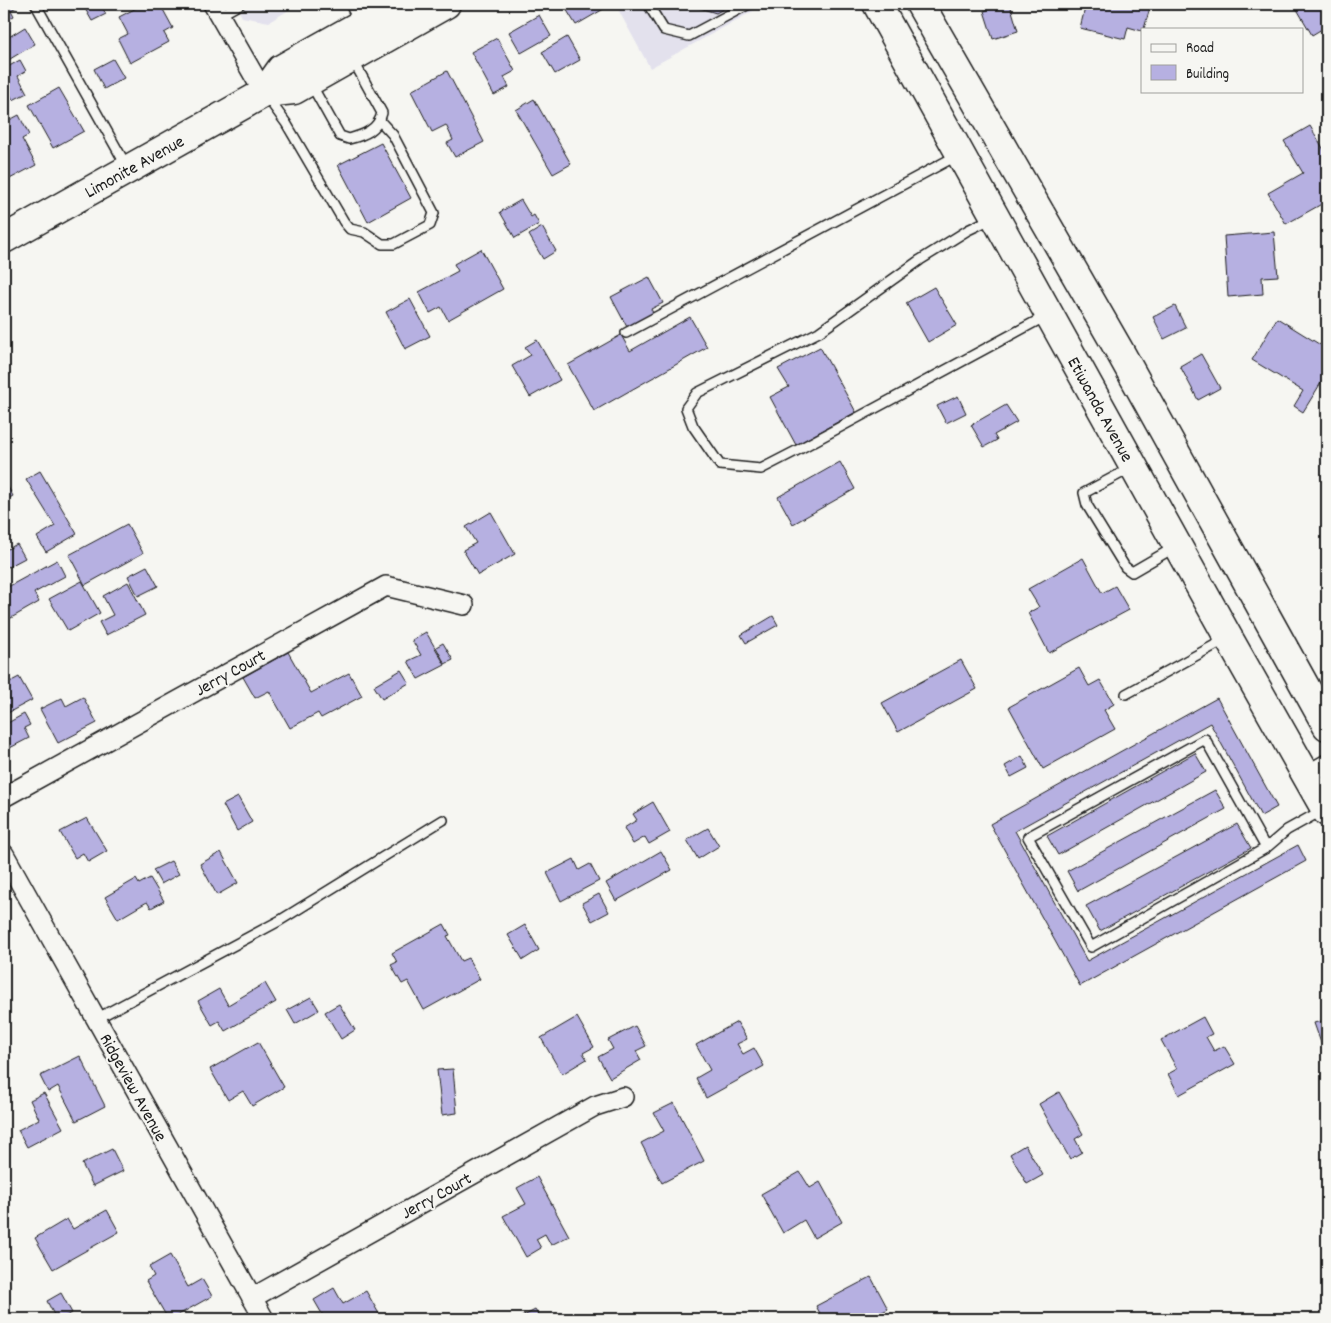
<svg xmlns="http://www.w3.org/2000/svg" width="1331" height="1323" viewBox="0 0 1331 1323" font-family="Dekko,sans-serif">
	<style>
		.built { fill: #e3e1ed }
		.building { fill: #b6b0e1; stroke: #1c1c1c }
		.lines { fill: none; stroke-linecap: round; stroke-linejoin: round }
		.service-casing { stroke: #1c1c1c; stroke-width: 12 }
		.minor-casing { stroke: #1c1c1c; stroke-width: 22 }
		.primary-casing { stroke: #1c1c1c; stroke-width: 31 }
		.service { stroke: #f6f6f2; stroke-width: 9 }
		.minor { stroke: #f6f6f2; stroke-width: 19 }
		.primary { stroke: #f6f6f2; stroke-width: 28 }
		.labels { text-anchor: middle; stroke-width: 4; stroke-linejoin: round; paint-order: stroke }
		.street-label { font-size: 18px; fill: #1c1c1c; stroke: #f6f6f2 }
	</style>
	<rect width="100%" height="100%" fill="#f6f6f2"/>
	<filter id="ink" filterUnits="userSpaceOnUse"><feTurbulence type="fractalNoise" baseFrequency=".02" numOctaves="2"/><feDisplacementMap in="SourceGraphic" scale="10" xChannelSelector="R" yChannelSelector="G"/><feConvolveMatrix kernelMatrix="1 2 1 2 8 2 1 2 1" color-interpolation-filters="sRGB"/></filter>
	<g filter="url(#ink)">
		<g class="built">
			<path d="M235 4H299L269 22 242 17Z"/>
			<path d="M615 4H766L650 68Z"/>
		</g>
		<g class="building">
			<path d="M4 4H22L11 10 14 16 4 21Z"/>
			<path d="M86 4H100L106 14 92 21 83 5Z"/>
			<path d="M144 4H160L173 28 164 33 169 42 130 63 118 39 128 34 119 17Z"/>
			<path d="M563 4H605L607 7 576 25Z"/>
			<path d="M687 4H732L716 13Z"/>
			<path d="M1006 4H1010L1018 31 993 39 984 11Z"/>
			<path d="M1086 4 1104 6 1105 4H1151L1144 29H1142V31L1128 27 1125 39 1080 28Z"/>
			<path d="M1294 4H1327V26L1312 35Z"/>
			<path d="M539 15 551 36 521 53 509 32Z"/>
			<path d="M25 27 35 44 5 62 4 40Z"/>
			<path d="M567 37 580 60 555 74 542 52Z"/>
			<path d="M497 38 515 71 504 77 509 87 494 95 471 52Z"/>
			<path d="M113 59 124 78 104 89 94 69Z"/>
			<path d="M20 60 26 71 18 76 27 93 13 100 4 83V69Z"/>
			<path d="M447 71 484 142 455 157 447 143 453 140 446 125 432 132 411 91Z"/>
			<path d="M59 88 84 131 53 148 29 105Z"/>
			<path d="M534 99 571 164 553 174 516 110Z"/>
			<path d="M19 115 29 135 22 139 36 165 4 182V149L10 146 4 135V123Z"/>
			<path d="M1310 126 1327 155V201L1286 224 1268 193 1303 173 1284 141Z"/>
			<path d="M381 143 411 198 368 222 338 165Z"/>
			<path d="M521 200 531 217 534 215 539 224 515 238 500 212Z"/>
			<path d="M542 227 556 251 543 259 529 235Z"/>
			<path d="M1274 232 1278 276 1262 277 1263 294 1228 297 1224 236Z"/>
			<path d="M481 249 503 289 448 320 441 307 430 313 419 292 458 271 454 264Z"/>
			<path d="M649 277 663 303 651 309 653 313 627 327 611 297Z"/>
			<path d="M934 287 957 325 928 342 906 303Z"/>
			<path d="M410 299 430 336 405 349 386 312Z"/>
			<path d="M1175 306 1186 328 1164 339 1153 317Z"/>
			<path d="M690 317 707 347 594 411 568 365 621 335 630 351Z"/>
			<path d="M1277 318 1327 349V373L1303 412 1294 406 1303 391 1252 360Z"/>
			<path d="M537 340 560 380 530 397 512 366 531 355 525 347Z"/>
			<path d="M820 347 856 412 796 445 770 397 789 387 778 369Z"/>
			<path d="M1201 354 1220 388 1198 400 1180 366Z"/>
			<path d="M958 396 966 413 946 423 937 406Z"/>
			<path d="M1006 405 1017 422 994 435 997 440 984 447 971 425Z"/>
			<path d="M840 462 855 489 793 524 778 497Z"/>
			<path d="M40 471 77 534 46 552 37 537 55 526 26 479Z"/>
			<path d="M4 480 13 496 4 501Z"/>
			<path d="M491 512 515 554 478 575 463 550 476 543 466 527Z"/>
			<path d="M127 524 143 553 85 585 69 555Z"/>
			<path d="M17 544 25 558 6 568 4 563V551Z"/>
			<path d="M1083 558 1102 593 1115 586 1129 610 1049 653 1028 613 1039 607 1028 589Z"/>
			<path d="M57 560 65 576 34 593 39 602 4 622V589Z"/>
			<path d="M147 566 158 586 138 596 128 576Z"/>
			<path d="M82 581 100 613 68 631 49 599Z"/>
			<path d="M128 582 145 615 106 635 99 622 113 615 103 596Z"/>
			<path d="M773 616 778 625 746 643 741 635Z"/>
			<path d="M426 632 445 665 418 679 408 661 421 655 412 640Z"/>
			<path d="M443 643 453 660 445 664 436 647Z"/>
			<path d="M288 652 311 693 349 673 362 696 321 718 318 713 290 728 269 691 255 698 243 677Z"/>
			<path d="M961 660 977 689 898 732 882 703Z"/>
			<path d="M1079 668 1089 686 1100 680 1114 704 1104 710 1115 729 1043 769 1009 707Z"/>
			<path d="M401 670 409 683 382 699 374 686Z"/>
			<path d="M19 677 32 700 4 715V685Z"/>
			<path d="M83 697 97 723 58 743 40 709 62 698 66 706Z"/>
			<path d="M1217 698 1277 807 1261 816 1210 723 1015 831 1087 961 1298 845 1306 861 1080 986 990 824Z"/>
			<path d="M24 714 30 725 24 728 29 738 4 751V725Z"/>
			<path d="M1195 753 1206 772 1058 855 1047 836Z"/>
			<path d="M1022 756 1028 768 1011 777 1005 766Z"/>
			<path d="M1215 790 1226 809 1078 891 1067 871Z"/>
			<path d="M238 797 252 822 237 831 223 805Z"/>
			<path d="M653 802 670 832 649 844 645 837 633 844 624 828 637 820 633 814Z"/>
			<path d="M87 818 107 851 88 862 83 853 75 858 60 832Z"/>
			<path d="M1237 824 1251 848 1100 931 1086 906Z"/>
			<path d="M708 828 719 846 698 859 687 840Z"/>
			<path d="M661 851 672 870 616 901 606 883Z"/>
			<path d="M221 852 238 883 217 895 200 864Z"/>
			<path d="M574 859 579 870 590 864 599 881 561 901 547 873Z"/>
			<path d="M171 861 179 874 161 884 153 870Z"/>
			<path d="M150 878 164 901 151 908 147 902 118 919 105 897 136 879 139 884Z"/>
			<path d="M599 894 609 912 592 921 582 903Z"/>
			<path d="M444 924 450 935 447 936 461 961 468 958 480 979 424 1010 408 981 402 984 391 965 397 962 392 953Z"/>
			<path d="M525 925 539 950 523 960 508 935Z"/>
			<path d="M265 983 276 1002 225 1031 219 1021 212 1025 198 1001 219 989 228 1005Z"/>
			<path d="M311 997 319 1010 295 1024 287 1010Z"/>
			<path d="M339 1004 355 1030 341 1039 325 1012Z"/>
			<path d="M577 1017 594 1047 583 1053 587 1059 562 1074 541 1038Z"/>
			<path d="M1203 1017 1212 1034 1206 1037 1214 1051 1224 1046 1235 1064 1179 1095 1168 1074 1177 1069 1161 1040Z"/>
			<path d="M1325 1020 1327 1023V1060L1314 1023Z"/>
			<path d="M737 1022 747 1039 737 1044 743 1054 754 1048 764 1066 706 1098 696 1078 710 1070 696 1045Z"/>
			<path d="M635 1026 646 1046 636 1051 641 1060 610 1078 598 1057 613 1049 608 1040Z"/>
			<path d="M258 1042 284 1087 252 1106 243 1091 228 1100 210 1069Z"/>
			<path d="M80 1056 105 1106 76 1121 58 1086 48 1092 40 1076Z"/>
			<path d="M453 1069 457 1113 442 1115 437 1070Z"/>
			<path d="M1059 1092 1083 1134 1075 1139 1082 1152 1070 1159 1039 1104Z"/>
			<path d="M44 1093 63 1128 27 1147 18 1130 39 1119 30 1100Z"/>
			<path d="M674 1103 704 1161 662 1183 641 1143 664 1131 654 1113Z"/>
			<path d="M1025 1145 1043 1175 1027 1184 1010 1154Z"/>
			<path d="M112 1149 123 1171 93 1186 82 1164Z"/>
			<path d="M800 1172 810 1188 820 1182 842 1222 814 1238 804 1220 783 1233 761 1194Z"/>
			<path d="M537 1177 569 1236 551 1245 545 1234 536 1239 541 1248 526 1257 503 1216 526 1204 517 1188Z"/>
			<path d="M107 1210 119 1232 53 1269 35 1238 67 1219 73 1229Z"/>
			<path d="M170 1255 188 1287 202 1279 212 1296 171 1319H168L146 1281 154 1276 149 1267Z"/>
			<path d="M871 1277 888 1309 869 1319H842L840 1316 833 1319H823L816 1306Z"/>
			<path d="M334 1288 343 1304 366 1291 382 1319H325L314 1300Z"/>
			<path d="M61 1293 72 1313 60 1319H56L47 1301Z"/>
			<path d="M535 1310 541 1319H518Z"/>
		</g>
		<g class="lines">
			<defs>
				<g id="service">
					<path d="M350 4 359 22"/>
					<path d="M648 4 664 30 689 36 749 4"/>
					<path d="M36 5 127 167"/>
					<path d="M220 15 240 4"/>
					<path d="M311 84 340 136 349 139C364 135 378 130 382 113L353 60"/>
					<path d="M267 97 286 123 344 222 350 229 364 232 382 244H394L430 225 434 213 393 135 380 121"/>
					<path d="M993 218 968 230 920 260 819 332 697 393 686 408 693 426 720 465 761 469 794 452 1046 316"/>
					<path d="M626 333 958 155"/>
					<path d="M1131 468 1084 493 1087 505 1125 567 1132 572 1175 547"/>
					<path d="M1126 694 1226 639"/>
					<path d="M1266 848 1205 739 1028 837 1091 947 1266 848 1287 830 1323 810"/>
					<path d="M96 1019 279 921 443 820"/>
				</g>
				<g id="minor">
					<path d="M213 4 264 93"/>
					<path d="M1306 776 1327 764"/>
					<path d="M4 797 386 586 464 605"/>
					<path d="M4 854 264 1319"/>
					<path d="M252 1298 595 1106 623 1097"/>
				</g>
				<g id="primary">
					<path d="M877 4 1228 637 1327 812"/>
					<path d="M920 4 1119 350 1327 726"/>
					<path d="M264 93 281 69 397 4"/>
					<path d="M4 239 264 93 294 90 446 4"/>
				</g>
			</defs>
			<use href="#service" class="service-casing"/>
			<use href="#minor" class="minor-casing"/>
			<use href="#primary" class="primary-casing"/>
			<use href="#service" class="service"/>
			<use href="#minor" class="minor"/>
			<use href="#primary" class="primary"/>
		</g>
	</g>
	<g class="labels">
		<g class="street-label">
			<text transform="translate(134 166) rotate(-29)" y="6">Limonite Avenue</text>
			<text transform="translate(1101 409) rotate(61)" y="6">Etiwanda Avenue</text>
			<text transform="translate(230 672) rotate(-29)" y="6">Jerry Court</text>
			<text transform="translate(134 1087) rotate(61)" y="6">Ridgeview Avenue</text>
			<text transform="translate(436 1195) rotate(-29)" y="6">Jerry Court</text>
		</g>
	</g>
	<rect width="1331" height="1323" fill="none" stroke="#f6f6f2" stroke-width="20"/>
	<rect x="10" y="10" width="1311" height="1303" fill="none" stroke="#1c1c1c" stroke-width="2" filter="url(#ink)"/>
	<rect x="1141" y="28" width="162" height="65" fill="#f6f6f2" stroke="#9f9f9c"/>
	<rect x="1151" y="44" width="25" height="8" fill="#f6f6f2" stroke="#9f9f9c"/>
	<text x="1186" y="52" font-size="15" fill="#1c1c1c">Road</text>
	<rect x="1151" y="65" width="25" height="15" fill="#b6b0e1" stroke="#9f9f9c"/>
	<text x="1186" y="78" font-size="15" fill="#1c1c1c">Building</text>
</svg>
